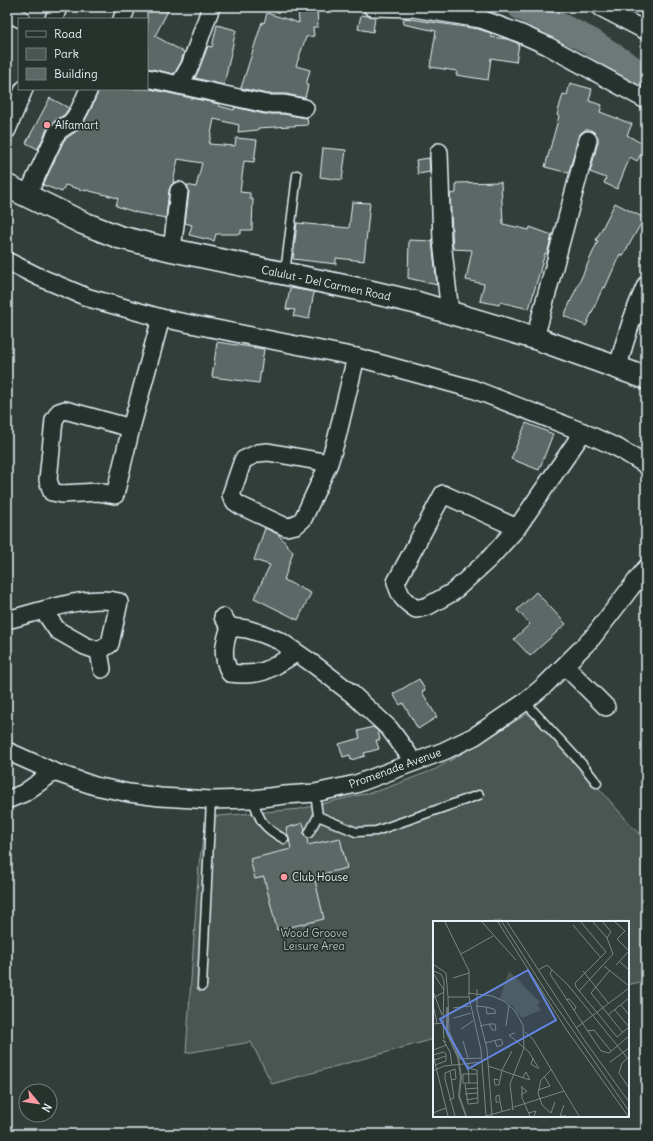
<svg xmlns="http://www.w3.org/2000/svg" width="653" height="1141" viewBox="0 0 653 1141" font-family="Delius,sans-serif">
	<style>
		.green { fill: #495651; stroke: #98a4a4 }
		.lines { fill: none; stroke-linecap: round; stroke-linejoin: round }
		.river { stroke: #6d7978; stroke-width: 27 }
		.building { fill: #5c6865; stroke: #e8f1f8 }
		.lane-casing { stroke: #e8f1f8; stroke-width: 11 }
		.street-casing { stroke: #e8f1f8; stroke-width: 20 }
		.secondary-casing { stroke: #e8f1f8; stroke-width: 25 }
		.lane { stroke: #26332d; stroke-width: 8 }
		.street { stroke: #26332d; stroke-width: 17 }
		.secondary { stroke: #26332d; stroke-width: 22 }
		.poi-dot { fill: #ff9aa2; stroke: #26332d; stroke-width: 1.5 }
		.labels { text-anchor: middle; stroke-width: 3.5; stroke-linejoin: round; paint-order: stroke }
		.poi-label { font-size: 11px; fill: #e8f1f8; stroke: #26332d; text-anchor: start }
		.street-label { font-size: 11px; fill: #e8f1f8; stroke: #26332d }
		.park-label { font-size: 11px; fill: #b0bbbe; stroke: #26332d }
		.inset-river { fill: none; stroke: #6d7978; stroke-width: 2 }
		.inset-road { fill: none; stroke: #7b8685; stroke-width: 1 }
		.view { fill: #6487e3; fill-opacity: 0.15; stroke: #6487e3; stroke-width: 2 }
		.inset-edge { fill: none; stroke: #e8f1f8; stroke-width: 2 }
	</style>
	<rect width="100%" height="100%" fill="#323e39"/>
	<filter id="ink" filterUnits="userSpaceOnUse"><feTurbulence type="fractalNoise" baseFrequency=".025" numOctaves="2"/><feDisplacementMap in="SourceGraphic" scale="8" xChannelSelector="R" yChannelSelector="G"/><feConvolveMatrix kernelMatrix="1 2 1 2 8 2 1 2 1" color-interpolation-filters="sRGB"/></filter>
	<g filter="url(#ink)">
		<path class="green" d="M529 713 566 751 646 842V980L628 985V922H434V1039L272 1084 251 1042 186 1053 199 864 207 817 300 809 381 790 436 769Z"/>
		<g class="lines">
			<path class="river" d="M521 7 590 41 646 78"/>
		</g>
		<g class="building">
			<path d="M150 7H170L155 36 184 52 181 62 174 74 147 68V13Z"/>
			<path d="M298 7H317L318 27H313L314 36 306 37 296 66 310 70 306 85H308L305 98 286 94H267L241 88 262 22 264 23 267 13 299 23Z"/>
			<path d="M361 15 375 17 373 32 358 29Z"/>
			<path d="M404 18 478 29 491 33V37L507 39 515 42 519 44 516 62 491 58 488 80 456 75 457 71 430 67 436 31 403 24Z"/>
			<path d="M217 25 236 30 224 85 195 78 199 69 208 46 212 47Z"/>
			<path d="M570 83 592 89 589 101 602 105 600 112 632 124 627 135 646 146 637 161 630 157 617 189 604 183 606 178 590 172 598 142V137L595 133 591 130H585L581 133 578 137 569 173 545 167 559 116 557 115 563 94 567 95Z"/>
			<path d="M99 89H150L219 104V106L234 110 235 107 264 114H283L307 118 308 125 258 128V130L238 132 239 125 214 119 209 144 235 146 236 138 257 140 254 162 244 161 240 192 250 193V199H253L252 230H241V234H216L214 241 189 235 192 225 185 223 189 192 187 185 196 187 202 163 178 159 173 182H175L171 185 169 190 166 218 138 213 116 206 118 198 86 190V191L65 185 62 192 43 185 64 140 78 130 84 122 91 109Z"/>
			<path d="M50 98 69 108 64 115 55 121 48 127 38 149 26 143Z"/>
			<path d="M323 148 346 150 342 180 320 177Z"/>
			<path d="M429 158 430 172 418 174 416 160Z"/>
			<path d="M501 182 503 224 529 230 530 227 552 235 547 254 545 253 529 309 500 302 499 305 480 301 484 284 466 280 472 250 453 249 450 194 456 193V183Z"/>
			<path d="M352 202 370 203 364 261 336 258V264L293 259 297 223 349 228Z"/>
			<path d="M615 203 644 218 623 256 620 254 605 288 603 287 586 326 564 316 598 241 596 240Z"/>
			<path d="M409 240 432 241 437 285 408 278Z"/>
			<path d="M290 288 314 292 309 319 293 316 295 310 286 309Z"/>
			<path d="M217 342 264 349 259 383 212 377Z"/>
			<path d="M526 423 553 434 539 470 511 459Z"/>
			<path d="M265 528 278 534 293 552 284 580 311 593 298 620 254 598 270 565 254 560Z"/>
			<path d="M536 592 566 624 530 656 514 639 530 624 517 610Z"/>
			<path d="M419 679 425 690 422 692 437 717 418 729 403 703 400 705 393 694Z"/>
			<path d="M373 727 378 731 380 740H376L379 749 364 753 365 756 351 760 350 755 343 757 339 744 360 738 358 731Z"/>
			<path d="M303 823 305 829 304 834 307 838 308 845 340 838 347 868 314 876 324 919 277 930 264 877 255 879 250 859 291 849 289 839 286 828Z"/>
		</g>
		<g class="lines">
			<defs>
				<g id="lane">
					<path d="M285 273 297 175"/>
					<path d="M525 702 582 764 597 783"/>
					<path d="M253 799C259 821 264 828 284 839"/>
					<path d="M318 816 356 832 376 831 479 795"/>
					<path d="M309 833 318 816 315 793"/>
					<path d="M202 986 211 800"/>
				</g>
				<g id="street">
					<path d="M372 7 413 8 481 19 519 33 546 45 646 100"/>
					<path d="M600 7 646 31"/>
					<path d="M7 11 21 19"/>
					<path d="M54 19 58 7"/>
					<path d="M122 19 127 7"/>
					<path d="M147 78 266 104H284L305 108"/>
					<path d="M179 85 190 66 211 7"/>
					<path d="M7 130 24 89"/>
					<path d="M439 152 442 241 450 313"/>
					<path d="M27 196 56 134C63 125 68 127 73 120 80 112 84 99 89 89"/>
					<path d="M172 250 179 191"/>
					<path d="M7 261 39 277 89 298 161 318 356 357 473 389 583 432 618 448 646 465"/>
					<path d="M535 338 588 140"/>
					<path d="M618 367C625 339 634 311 646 285"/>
					<path d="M131 428 65 410 59 412 54 420 48 480 52 492 62 494 98 492 115 495 131 428 161 318"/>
					<path d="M329 463 268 452 258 453 243 460 231 495 235 502 241 506 286 527 296 525 303 519 329 463 337 437 356 357"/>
					<path d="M517 528 443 494 396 582C400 597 404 601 416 609L428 606 453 592 489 559 517 528 583 432"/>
					<path d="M44 611 57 630 85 646 99 651"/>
					<path d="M223 617 230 627 247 629 263 634 280 641 316 666 351 693 389 728 414 762"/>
					<path d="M7 620C38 612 88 594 119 602L110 644 99 651 102 669"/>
					<path d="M230 627C224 644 221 656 230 673"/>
					<path d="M565 666 606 707"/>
					<path d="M230 673C262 677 271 669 296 653"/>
					<path d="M7 751 54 772 95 786 129 793 160 797 211 800 253 799 285 795 315 793 356 784 444 751 475 736 525 702 545 685 592 638 646 568"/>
					<path d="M7 800 24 793 54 772"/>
				</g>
				<path id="secondary" d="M7 186 83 223 119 237 172 250 363 290 414 302 535 338 646 378"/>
			</defs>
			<use href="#lane" class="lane-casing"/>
			<use href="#street" class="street-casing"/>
			<use href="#secondary" class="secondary-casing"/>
			<use href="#lane" class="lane"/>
			<use href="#street" class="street"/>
			<use href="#secondary" class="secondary"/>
		</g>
	</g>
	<g class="poi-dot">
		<circle cx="47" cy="125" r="4"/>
		<circle cx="284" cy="877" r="4"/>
	</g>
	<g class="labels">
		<g class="poi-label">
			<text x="55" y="129">Alfamart</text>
			<text x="292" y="881">Club House</text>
		</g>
		<g class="street-label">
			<text transform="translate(326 283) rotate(12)" y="4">Calulut - Del Carmen Road</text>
			<text transform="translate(395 768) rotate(-20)" y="4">Promenade Avenue</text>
		</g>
		<g class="park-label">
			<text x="314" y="937">Wood Groove<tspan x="314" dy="13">Leisure Area</tspan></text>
		</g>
	</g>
	<g transform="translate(433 921)">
		<rect width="196" height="196" fill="#323e39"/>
		<path d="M76 50 107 81 104 84 108 89 89 97 79 85 67 77Z" fill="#495651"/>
		<path class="inset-river" d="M14 86V112L25 136 28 156 26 175 33 195"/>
		<path class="inset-road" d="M12 1 36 50V76L48 129 53 195M49 1 83 39M65 1 133 108 195 195M69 1 116 75 196 190M74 1 152 120 196 181M148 1 173 31 142 62 143 66 184 116 196 106M170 1 178 11 174 17M182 1 192 10 184 18 196 30M140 4 168 37M28 33 60 15M187 41 196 49M0 43 13 52 15 76H36M183 44 196 30M171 45 196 65M105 49 114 44 135 64 196 139M119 49 117 53 168 130 176 132 196 115M177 49 158 72 190 112M0 50 8 53 11 60 10 102M150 50 176 83M0 52 11 69M20 57 36 52M44 68V88L54 128 59 195M0 70 9 94M146 70 180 33 174 17 160 1M35 72 59 75 71 80 82 90 90 104 91 127 77 163 80 189 79 185M15 76 16 110 27 138 49 137M0 77 11 71M133 79 136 78 143 86 141 90M0 84 4 102M188 84 196 94M43 85 53 86 61 88 63 92 54 93 53 86M20 87 37 85M182 89 196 106M175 94 196 77M21 97 38 92M0 103 10 102 11 118M47 105 56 103H62L63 109H59L56 103M73 105 76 84M143 107 196 67M28 108 40 100M154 110 161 109 178 130M92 111 100 118 146 195M82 112 76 114 96 131 106 148M30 120 35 137M13 121 10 119 17 131 19 144M52 122 68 118 70 123 64 126 62 120M0 129 14 124M0 134 15 195M0 134 11 131 13 133V140L2 144M196 136 189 142 186 152 196 167M100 137 98 143 104 147M1 139 13 135M177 141 196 127M35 143 36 162M55 145 97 159M119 148 108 159 105 172 109 184 118 192 122 181M0 150 11 145 49 141M44 153H30V162H45M90 156 93 151 97 159M18 159 23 158 22 148 12 152V158L22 195M66 159 61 158 62 164H66L69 149 79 130M32 163 35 183 45 182 44 149 38 148M89 165V177L97 195M32 168 45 167M105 169 117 165 111 155M32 173 45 172M88 174 94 170 88 166M66 175 69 190M16 179 21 177 17 150M33 179 45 177M66 181H63V175L67 174M131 184 127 195H133M81 186 131 170M0 192 13 187M95 192 103 190 101 195M53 195 78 188"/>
		<path class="view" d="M95 49 123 99 35 148 7 98Z"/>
		<rect width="196" height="196" class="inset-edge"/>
	</g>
	<rect width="653" height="1141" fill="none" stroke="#26332d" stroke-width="24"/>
	<rect x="12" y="12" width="629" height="1117" fill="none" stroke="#e8f1f8" stroke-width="1.5" filter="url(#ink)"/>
	<rect x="18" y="18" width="130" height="72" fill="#26332d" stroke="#747f7e"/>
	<rect x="26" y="31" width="20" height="6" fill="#26332d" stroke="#747f7e"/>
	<text x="54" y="38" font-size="12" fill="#e8f1f8">Road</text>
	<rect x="26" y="48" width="20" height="12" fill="#495651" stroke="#747f7e"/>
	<text x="54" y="58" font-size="12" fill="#e8f1f8">Park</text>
	<rect x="26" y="68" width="20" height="12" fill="#5c6865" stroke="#747f7e"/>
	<text x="54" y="78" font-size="12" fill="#e8f1f8">Building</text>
	<g transform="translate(38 1103) rotate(119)"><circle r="19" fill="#26332d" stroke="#747f7e"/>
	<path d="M0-3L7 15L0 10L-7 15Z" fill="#ff9aa2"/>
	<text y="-6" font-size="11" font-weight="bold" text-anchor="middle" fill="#e8f1f8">N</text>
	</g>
</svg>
